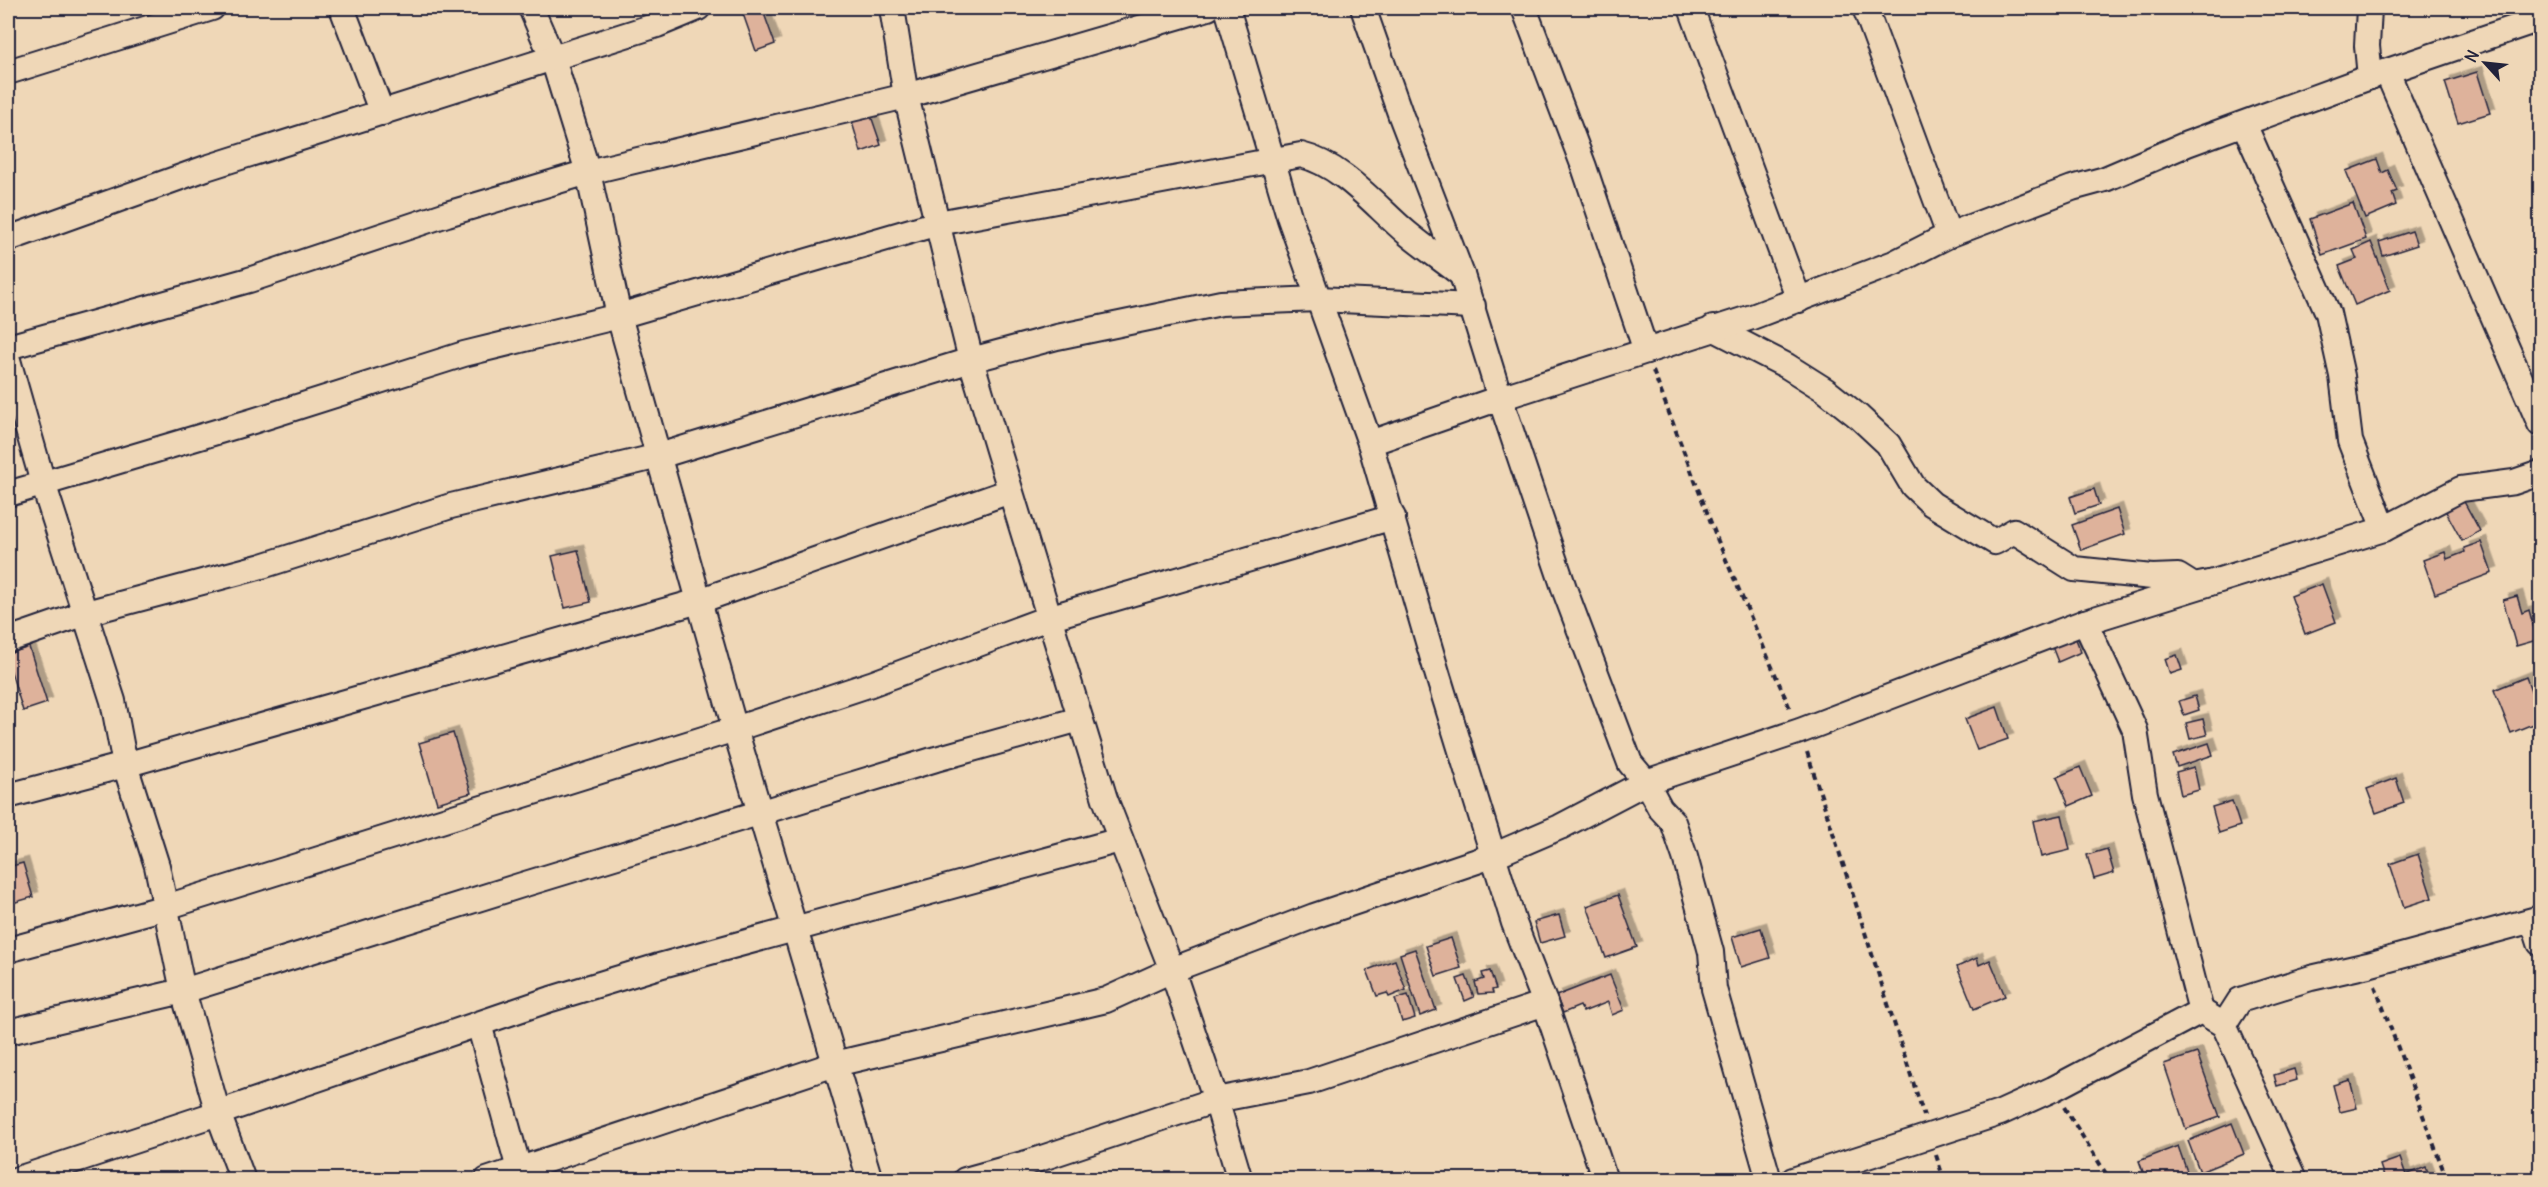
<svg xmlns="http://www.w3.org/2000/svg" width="2548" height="1187" viewBox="0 0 2548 1187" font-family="Delius,sans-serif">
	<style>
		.building { fill: #deb29b; stroke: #22223b; stroke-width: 1.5; filter: url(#shadow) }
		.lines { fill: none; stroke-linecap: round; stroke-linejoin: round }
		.minor-casing { stroke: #22223b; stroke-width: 28 }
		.path { stroke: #22223b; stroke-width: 4; stroke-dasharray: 6 4.5; stroke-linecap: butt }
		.minor { stroke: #efd7b7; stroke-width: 24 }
	</style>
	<defs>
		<filter id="shadow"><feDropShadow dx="5.5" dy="-5.5" stdDeviation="0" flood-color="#0004"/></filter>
	</defs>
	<rect width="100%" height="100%" fill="#efd7b7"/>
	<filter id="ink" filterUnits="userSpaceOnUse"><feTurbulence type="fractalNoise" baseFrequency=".0167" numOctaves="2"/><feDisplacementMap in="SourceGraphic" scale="12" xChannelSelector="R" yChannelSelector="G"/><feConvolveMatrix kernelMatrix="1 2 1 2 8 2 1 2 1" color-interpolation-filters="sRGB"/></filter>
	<g filter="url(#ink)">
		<g class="building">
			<path d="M741 8H762L775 44 756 51Z"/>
			<path d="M2477 72 2490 113 2458 123 2445 82Z"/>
			<path d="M870 113 881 145 861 152 851 119Z"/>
			<path d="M2377 159 2382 173 2388 170 2397 191 2392 193 2396 205 2365 218 2346 171Z"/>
			<path d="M2353 203 2366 239 2322 255 2310 219Z"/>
			<path d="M2412 231 2417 245 2383 256 2379 242Z"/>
			<path d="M2371 242 2390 290 2355 305 2339 266 2357 259 2353 250Z"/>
			<path d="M2094 489 2099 505 2075 513 2070 497Z"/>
			<path d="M2462 498 2480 531 2462 541 2444 508Z"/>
			<path d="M2117 509 2125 534 2081 550 2072 525Z"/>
			<path d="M2481 542 2492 573 2435 594 2423 560 2445 552 2447 559 2465 552 2464 548Z"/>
			<path d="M578 550 591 602 565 608 552 556Z"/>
			<path d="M2322 584 2336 622 2305 634 2291 596Z"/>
			<path d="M2517 596 2522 613 2529 610 2537 640 2516 646 2503 600Z"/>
			<path d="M2074 634 2081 652 2058 662 2051 644Z"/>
			<path d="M29 647 47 703 23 711 8 662V654Z"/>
			<path d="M2177 655 2182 670 2170 674 2165 659Z"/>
			<path d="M2526 677 2540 715V721L2511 733 2494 690Z"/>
			<path d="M2195 696 2199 710 2184 715 2179 701Z"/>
			<path d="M1997 707 2008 739 1977 750 1965 719Z"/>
			<path d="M2203 719 2207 735 2190 739 2186 723Z"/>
			<path d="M453 733 471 793 437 803 419 743Z"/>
			<path d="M2209 743 2213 755 2177 767 2173 755Z"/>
			<path d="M2080 767 2092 796 2069 806 2057 777Z"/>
			<path d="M2194 767 2199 790 2181 795 2176 772Z"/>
			<path d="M2396 778 2404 803 2376 813 2367 789Z"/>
			<path d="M2232 801 2240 826 2219 833 2212 807Z"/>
			<path d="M2062 815 2070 850 2041 857 2033 821Z"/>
			<path d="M2107 849 2114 873 2094 879 2087 855Z"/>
			<path d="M2418 854 2432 898 2404 907 2390 864Z"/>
			<path d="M23 863 33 897 9 904 8 867Z"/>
			<path d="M1618 895 1637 947 1606 958 1587 906Z"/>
			<path d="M1559 915 1565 936 1540 943 1534 922Z"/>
			<path d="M1761 928 1770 958 1741 967 1732 937Z"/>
			<path d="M1451 938 1461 968 1436 976 1426 946Z"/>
			<path d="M1415 949 1436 1010 1420 1016 1400 954Z"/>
			<path d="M1977 958 1979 965 1990 960 2005 996 1974 1009 1957 967Z"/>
			<path d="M1395 960 1406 990 1389 997 1387 993 1377 996 1367 970Z"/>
			<path d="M1490 971 1496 989 1492 990 1493 993 1478 994 1475 982 1484 979 1482 973Z"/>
			<path d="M1610 975 1624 1010 1612 1015 1608 1002 1583 1012 1580 1006 1563 1013 1556 996Z"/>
			<path d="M1466 976 1474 997 1465 1001 1457 979Z"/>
			<path d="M1408 995 1415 1018 1402 1022 1395 999Z"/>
			<path d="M2197 1053 2220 1117 2186 1129 2164 1064Z"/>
			<path d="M2294 1069 2297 1080 2277 1086 2274 1075Z"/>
			<path d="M2350 1080 2357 1108 2340 1112 2333 1085Z"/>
			<path d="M2232 1123 2244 1154 2200 1172 2188 1141Z"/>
			<path d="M2178 1146 2190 1180H2146L2139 1161Z"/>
			<path d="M2400 1158 2406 1175 2426 1167 2431 1180H2385L2380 1165Z"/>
		</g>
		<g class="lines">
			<defs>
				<g id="minor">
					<path d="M342 8 382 113"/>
					<path d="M531 8 553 59 588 172 619 316 691 572 735 729 870 1180"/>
					<path d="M892 8 906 96 971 360 998 450 1105 799 1172 970 1216 1100 1240 1180"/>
					<path d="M1227 8 1290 219 1370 443 1438 676 1514 923 1545 1003 1605 1180"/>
					<path d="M1363 8 1401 116 1462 275 1500 398 1565 591 1630 763 1646 782 1660 808 1673 822 1685 857 1711 952 1714 989 1769 1180"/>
					<path d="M1524 8 1584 167 1646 351"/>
					<path d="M1691 8 1799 300"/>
					<path d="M1865 8 1949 235"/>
					<path d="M2369 8 2367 46 2370 77"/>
					<path d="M8 72 212 8"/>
					<path d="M2387 72 2540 424"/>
					<path d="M2244 124 2328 313 2342 376 2350 441 2384 529"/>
					<path d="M8 239 206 168 657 25 698 8"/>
					<path d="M1713 328 1787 366 1825 390 1859 417 1888 444 1913 486 1932 504 1995 542 2014 531 2074 569 2152 577 2178 576 2194 586 2209 583"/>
					<path d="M8 347 249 280 447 214 588 172 906 96 1208 8"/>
					<path d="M8 360 43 483 113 701 125 765 157 866 183 991 218 1113 243 1180"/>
					<path d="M1370 443 1500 398 1752 317 1894 263 1949 235 2072 188 2105 179 2187 144 2370 77 2540 19"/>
					<path d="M8 494 253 421 464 354 619 316 938 223 1301 155C1343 165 1375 206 1407 233 1425 248 1444 261 1462 275"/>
					<path d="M2085 622 2135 730 2145 794 2201 1011"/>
					<path d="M8 640 86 613 262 566 451 506 659 456 971 360 1057 337 1221 303 1318 299 1473 306"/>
					<path d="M8 796 125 765 699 601 1010 491"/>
					<path d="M2533 921 2540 943"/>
					<path d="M8 950 166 907 735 729 871 684 1048 618 1393 517"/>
					<path d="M479 1024 522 1180"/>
					<path d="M2224 1025 2294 1180"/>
					<path d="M8 1032 183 991 522 885 936 759 1080 719"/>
					<path d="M15 1180 218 1113 551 999 659 966 1120 840"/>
					<path d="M487 1180 835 1064 1106 1000 1172 970 1314 916 1495 855 1560 827 1646 782 1800 731 2085 622 2384 529 2461 489 2514 482 2540 473"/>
					<path d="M965 1180 1030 1162 1216 1100 1309 1082 1545 1003"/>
					<path d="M1793 1180 2000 1113 2053 1089 2201 1011 2224 1025 2240 1000 2311 978 2368 965 2540 918"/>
				</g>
			</defs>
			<use href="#minor" class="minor-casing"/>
			<g class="path">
				<path d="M1653 371 1718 541 1791 711"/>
				<path d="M1807 752 1924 1116"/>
				<path d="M2375 986 2447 1180"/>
				<path d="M2064 1107 2110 1180"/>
				<path d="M1936 1155 1944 1180"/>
			</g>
			<use href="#minor" class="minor"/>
		</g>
	</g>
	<rect width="2548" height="1187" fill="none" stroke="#efd7b7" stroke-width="30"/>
	<rect x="15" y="15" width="2518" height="1157" fill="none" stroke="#22223b" stroke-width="2" filter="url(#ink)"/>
	<g transform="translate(2485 63) rotate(297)" stroke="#efd7b7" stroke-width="4.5" paint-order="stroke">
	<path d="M0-4.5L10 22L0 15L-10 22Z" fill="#22223b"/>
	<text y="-9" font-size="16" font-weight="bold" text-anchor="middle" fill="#22223b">N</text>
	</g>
</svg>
